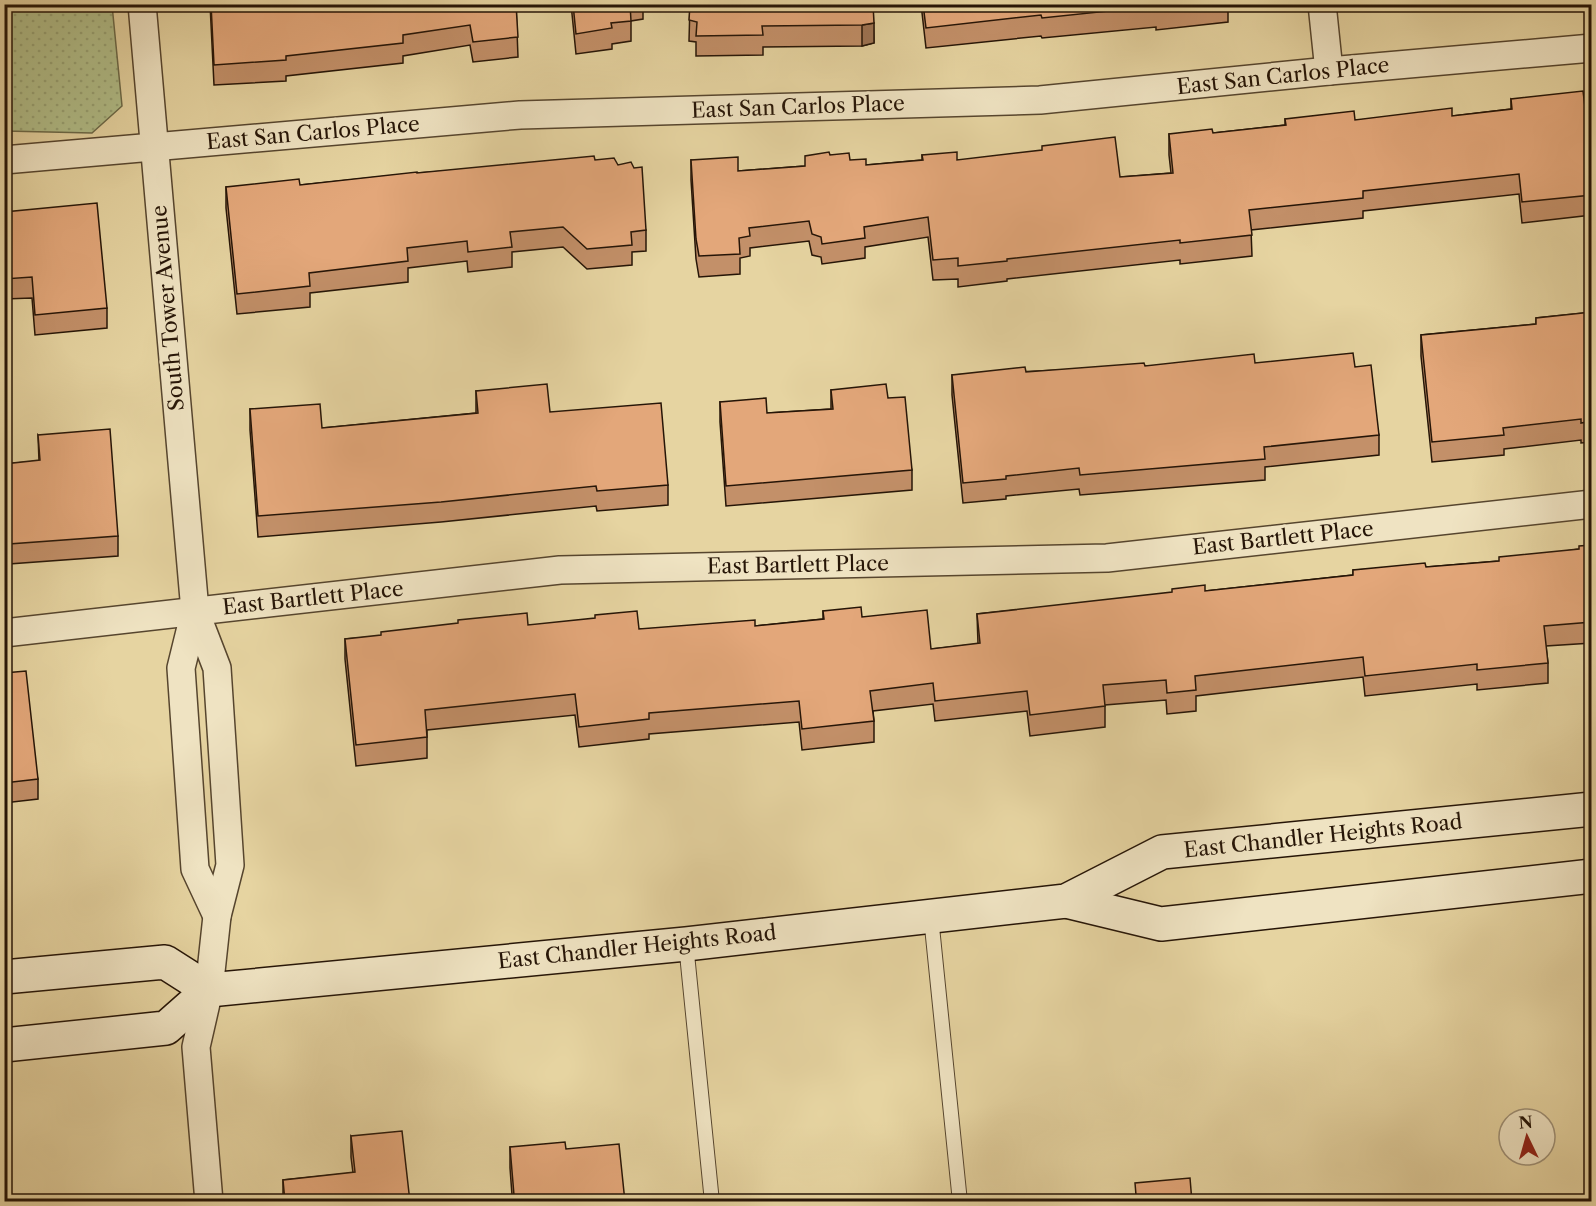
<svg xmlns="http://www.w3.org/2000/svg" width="1596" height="1206" viewBox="0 0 1596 1206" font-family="'Libre Caslon Text',serif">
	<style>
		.grass { fill: url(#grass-dots); stroke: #6c6948; stroke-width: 1.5 }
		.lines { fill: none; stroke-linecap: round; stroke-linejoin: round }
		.service-casing { stroke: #56452e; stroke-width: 16 }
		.minor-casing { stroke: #56452e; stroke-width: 30 }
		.secondary-casing { stroke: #261507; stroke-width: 36 }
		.service { stroke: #efe3c2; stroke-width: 14 }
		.minor { stroke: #efe3c2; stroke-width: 27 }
		.secondary { stroke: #efe3c2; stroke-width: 33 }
		.wall { fill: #c39069; stroke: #261507; stroke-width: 1.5 }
		.shaded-wall { fill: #9f7555; stroke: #261507; stroke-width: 1.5 }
		.building { fill: #e3a77a; stroke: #261507; stroke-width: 1.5 }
		.labels { text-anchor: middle; stroke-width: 6; stroke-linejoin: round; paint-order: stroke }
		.street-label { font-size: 21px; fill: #261507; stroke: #efe3c2 }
	</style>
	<defs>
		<pattern id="grass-dots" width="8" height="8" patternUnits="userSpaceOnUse" patternTransform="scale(1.5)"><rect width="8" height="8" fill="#b1bd88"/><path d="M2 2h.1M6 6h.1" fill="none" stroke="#98a274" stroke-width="1.8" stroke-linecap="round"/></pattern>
	</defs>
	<rect width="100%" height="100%" fill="#e6d4a1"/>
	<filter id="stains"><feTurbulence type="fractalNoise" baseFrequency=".00333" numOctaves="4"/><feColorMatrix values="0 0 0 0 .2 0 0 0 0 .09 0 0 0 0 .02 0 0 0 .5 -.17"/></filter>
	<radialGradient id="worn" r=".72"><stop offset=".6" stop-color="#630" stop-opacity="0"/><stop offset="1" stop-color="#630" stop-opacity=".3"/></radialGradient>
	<path class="grass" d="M5 4 112 5 122 106 92 133 5 131Z"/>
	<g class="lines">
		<defs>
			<g id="service">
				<path d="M931 917 960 1202"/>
				<path d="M686 944 712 1202"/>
			</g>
			<g id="minor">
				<path d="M142 4 195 611 217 668 230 865 217 916 209 990 196 1047 209 1202"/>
				<path d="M1322 4 1329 71"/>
				<path d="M4 160 520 115 1040 100 1329 71 1592 48"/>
				<path d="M195 611 181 668 195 869 217 916"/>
				<path d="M4 633 560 570 1107 558 1592 504"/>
			</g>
			<g id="secondary">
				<path d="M1066 901 1161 924 1592 876"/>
				<path d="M4 977 165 962 209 990"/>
				<path d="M4 1045 166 1028 209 990 686 944 1066 901 1162 852 1592 809"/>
			</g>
		</defs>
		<use href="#service" class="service-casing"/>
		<use href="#minor" class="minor-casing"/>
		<use href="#secondary" class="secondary-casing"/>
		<use href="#service" class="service"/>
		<use href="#minor" class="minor"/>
		<use href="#secondary" class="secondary"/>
	</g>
	<g class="wall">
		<path d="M210 4H516L518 57 473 62 470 45 403 56V63L286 76V81L214 85Z"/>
		<path d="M571 4H643V19L631 21V41L612 44V49L576 54Z"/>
		<path d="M690 4H873L874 43 862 46 763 47V55L696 56V42L689 41Z"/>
		<path d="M921 4H1228V22L1156 30V27L1042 38 1041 36 926 48Z"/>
		<path d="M1374 4H1412L1374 8Z"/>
		<path d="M1511 99 1592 164V215L1522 223 1519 194 1363 211V218L1251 230 1252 256 1180 264V260L1007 279V281L958 287V279L933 280 928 237 865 247V258L822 264 821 257 812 255 809 241 750 248V256L740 258V274L699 277 696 259 691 180V160L738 171 805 166 830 155 866 165 922 160V155L957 160 1120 177 1171 173 1169 155V134L1213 133 1285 125V119L1355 120 1452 116 1511 109Z"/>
		<path d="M595 160 646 230V251L632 252V265L587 269 563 247 512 252V267L468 272 467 261 408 268V282L310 293V307L237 314 226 208V187L300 185 417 173Z"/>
		<path d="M4 212 107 308V328L35 335 32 298 4 299Z"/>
		<path d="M1592 312V442L1581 443V440L1504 449V455L1432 462 1421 356V335L1536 324V318Z"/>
		<path d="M1255 363 1355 367 1379 435V455L1265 467V480L1080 495 1079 489 1006 496V499L963 503 952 395V375L1145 366Z"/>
		<path d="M831 390 888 398 912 470V490L726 506 720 422V402L767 413 831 409Z"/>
		<path d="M476 391 550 412 668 485V505L597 511 596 506 441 522 258 537 250 430V409L322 428 476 413Z"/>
		<path d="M38 435 118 536V556L9 564V567L4 568V464L39 461Z"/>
		<path d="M1592 545V643L1546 646 1548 663V683L1477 690V684L1365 696 1363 677 1196 696V711L1167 714 1166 700 1105 705V727L1030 736 1027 711 935 721 933 704 873 711 874 721V742L802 750 799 722 649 734V739L579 747 575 715 427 730V758L356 766 345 659V639L528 625 639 629 755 626 823 619V611L862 617 931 649 978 644 977 614 1205 591 1353 575V570L1426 567 1499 561 1579 549Z"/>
		<path d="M4 673 38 779V799L4 803Z"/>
		<path d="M351 1136 410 1202H283V1180L353 1173 351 1157Z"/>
		<path d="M510 1147 566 1149 625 1202 512 1195 510 1168Z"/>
	</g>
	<path class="shaded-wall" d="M874 23V43L862 46V25Z"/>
	<g class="building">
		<path d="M211 4H516L518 37 473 42 470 25 403 35V43L286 56V60L214 65Z"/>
		<path d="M573 4H630L631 21 611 23 612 28 576 34Z"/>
		<path d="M690 4H873L874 23 862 25 762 26 763 35 696 36 697 22 689 20Z"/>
		<path d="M923 4H1202L1156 10V6L1042 18 1041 15 926 28Z"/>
		<path d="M1583 91 1592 164V195L1522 202 1519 174 1363 191V198L1249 210 1252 235 1180 243V240L1007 259V261L958 266V258L933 260 928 217 864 227 865 238 822 244 821 237 812 234 809 221 749 228 750 236 739 238 740 254 699 256 696 239 691 160 738 157V171L805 166V156L829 152 830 155 849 153 850 160 866 159V165L923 160 922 155 957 152V160L1042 150V146L1115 137 1120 177 1173 173 1169 134 1212 129 1213 133 1286 125 1285 119 1354 111 1355 120 1452 108V116L1512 109 1511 99Z"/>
		<path d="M594 156 595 160 614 158 618 165 631 162 634 168 642 167 646 230 631 232 632 245 587 249 563 227 510 232 512 247 468 252 467 241 407 248 408 261 309 273 310 286 237 294 226 187 299 179 300 185 417 172V173Z"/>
		<path d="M97 203 107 308 35 315 32 277 4 279V212Z"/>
		<path d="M1592 312V421L1581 423V419L1503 428 1504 435 1432 442 1421 335 1536 324V318Z"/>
		<path d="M1353 353 1355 367 1371 365 1379 435 1264 447 1265 459 1080 475 1079 468 1006 476V479L963 483 952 375 1025 367 1026 372 1144 363 1145 366 1254 354 1255 363Z"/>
		<path d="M547 384 550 412 661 403 668 485 597 491 596 486 441 502 258 516 250 409 320 404 322 428 478 413 476 391Z"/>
		<path d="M886 384 888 398 905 397 912 470 726 486 720 402 766 398 767 413 833 409 831 390Z"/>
		<path d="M110 429 118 536 9 544V547H4V464L40 460 38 435Z"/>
		<path d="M1592 545V622L1544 626 1548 663 1477 670V664L1365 676 1363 657 1195 676 1196 690 1167 693 1166 680 1103 685 1105 706 1030 715 1027 691 935 701 933 683 870 691 874 721 802 729 799 701 649 713V719L579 727 575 694 425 710 427 737 356 745 345 639 381 635V632L458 623V620L527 613 528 625 595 618V615L637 611 639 629 755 620V626L824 619 823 611 861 607 862 617 927 610 931 649 980 643 977 614 1172 592V589L1205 585V591L1353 575V570L1425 563 1426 567 1499 561V557L1579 549V546Z"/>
		<path d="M26 671 38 779 4 783V673Z"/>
		<path d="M402 1131 410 1202H285L283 1180 355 1172 351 1136Z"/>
		<path d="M565 1142 566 1149 619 1144 625 1202H498L497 1197 514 1195 510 1147Z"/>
		<path d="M1190 1178 1192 1202H1066L1136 1195 1135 1183Z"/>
	</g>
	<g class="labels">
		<g class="street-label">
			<text transform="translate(1283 76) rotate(-6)" y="7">East San Carlos Place</text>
			<text transform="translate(798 107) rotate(-2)" y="7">East San Carlos Place</text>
			<text transform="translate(313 133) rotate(-5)" y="7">East San Carlos Place</text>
			<text transform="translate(168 308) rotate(-95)" y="7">South Tower Avenue</text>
			<text transform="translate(1283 538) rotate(-6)" y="7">East Bartlett Place</text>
			<text transform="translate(798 565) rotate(-1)" y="7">East Bartlett Place</text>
			<text transform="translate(313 598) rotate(-6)" y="7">East Bartlett Place</text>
			<text transform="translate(1323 836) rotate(-6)" y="7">East Chandler Heights Road</text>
			<text transform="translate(637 947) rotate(-6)" y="7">East Chandler Heights Road</text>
		</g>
	</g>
	<rect width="1596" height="1206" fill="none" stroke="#e6d4a1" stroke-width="24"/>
	<rect x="6" y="6" width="1584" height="1194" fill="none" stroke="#261507" stroke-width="3"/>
	<rect x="12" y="12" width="1572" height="1182" fill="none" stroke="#261507" stroke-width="1.5"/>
	<g transform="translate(1527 1137) rotate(355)"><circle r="28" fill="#efe3c2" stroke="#9f9177" stroke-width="1.5"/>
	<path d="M0-4.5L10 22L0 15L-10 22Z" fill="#8f2418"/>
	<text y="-9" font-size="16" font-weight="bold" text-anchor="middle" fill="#261507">N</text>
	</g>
	<rect width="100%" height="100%" filter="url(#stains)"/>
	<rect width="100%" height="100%" fill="url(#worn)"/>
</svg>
